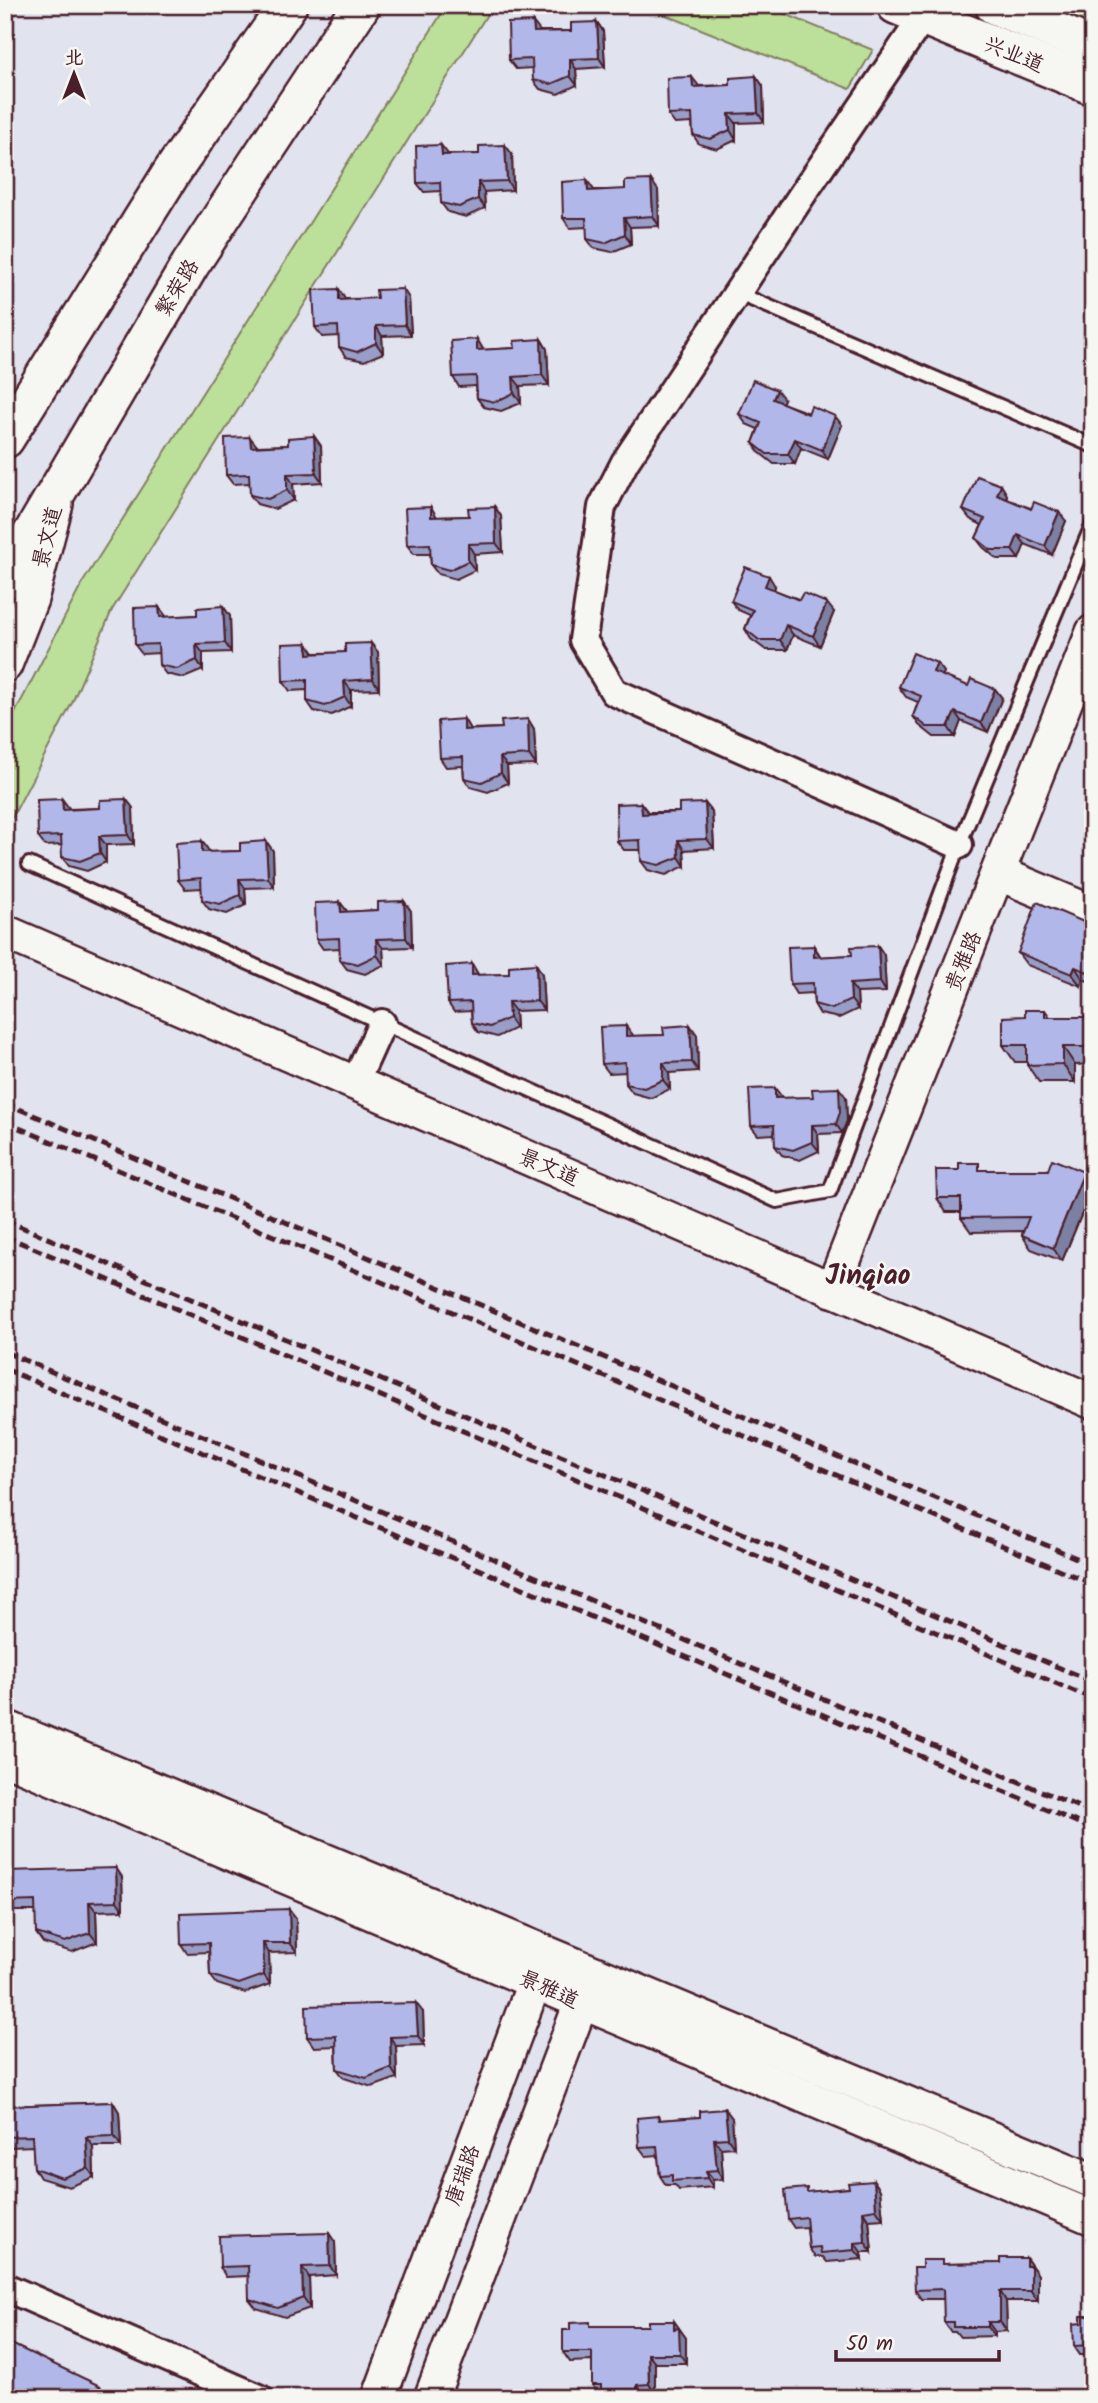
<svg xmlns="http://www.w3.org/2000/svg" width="1098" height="2403" viewBox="0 0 1098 2403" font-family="Kalam,'LXGW WenKai TC',sans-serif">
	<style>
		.green { fill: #bce09a; stroke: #838062; stroke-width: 2 }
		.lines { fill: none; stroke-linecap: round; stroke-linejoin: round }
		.service-casing { stroke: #4a1f2b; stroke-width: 18 }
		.minor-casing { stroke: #4a1f2b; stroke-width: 32 }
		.tertiary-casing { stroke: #4a1f2b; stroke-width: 38 }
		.secondary-casing { stroke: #4a1f2b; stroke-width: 42 }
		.service { stroke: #f6f6f2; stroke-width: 12 }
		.minor { stroke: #f6f6f2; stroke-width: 26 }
		.tertiary { stroke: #f6f6f2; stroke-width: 33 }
		.secondary { stroke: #f6f6f2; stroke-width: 37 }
		.rail { stroke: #4a1f2b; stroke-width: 5; stroke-dasharray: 10 5; stroke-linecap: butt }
		.wall { fill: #989ec8; stroke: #4a1f2b; stroke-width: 2 }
		.shaded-wall { fill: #7c81a3; stroke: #4a1f2b; stroke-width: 2 }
		.building { fill: #b1b8e9; stroke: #4a1f2b; stroke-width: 2 }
		.labels { text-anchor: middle; stroke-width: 5; stroke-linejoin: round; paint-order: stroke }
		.street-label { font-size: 21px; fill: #4a1f2b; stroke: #f6f6f2 }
		.district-label { font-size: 28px; font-weight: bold; fill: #4a1f2b; stroke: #f6f6f2 }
	</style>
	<rect width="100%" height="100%" fill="#e1e3ef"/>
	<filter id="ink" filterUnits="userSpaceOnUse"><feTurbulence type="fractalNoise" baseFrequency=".0143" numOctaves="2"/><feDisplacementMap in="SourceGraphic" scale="14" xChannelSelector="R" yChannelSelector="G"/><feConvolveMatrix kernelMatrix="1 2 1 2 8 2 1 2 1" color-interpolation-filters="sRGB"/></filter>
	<g filter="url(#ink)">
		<g class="green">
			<path d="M447 5H493L112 610 72 703 5 831V732L83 582Z"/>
			<path d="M641 5H763L873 50 850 89Z"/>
			<path d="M1031 5H1059L1093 20V31Z"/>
		</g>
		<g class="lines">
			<defs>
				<g id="service">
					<path d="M737 293 1093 446"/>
					<path d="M29 864 777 1201 830 1191 959 845 1093 523"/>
				</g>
				<g id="minor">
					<path d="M923 17 804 192 625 462 602 507 583 640 614 692 959 845"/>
					<path d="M355 1083 382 1023"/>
					<path d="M5 2287 259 2398"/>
				</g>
				<g id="tertiary">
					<path d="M5 665 31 599 56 504"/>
					<path d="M998 873 1093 913"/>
					<path d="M5 932 1093 1402"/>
					<path d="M832 1290 1093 632"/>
					<path d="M5 1727 1093 2181"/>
					<path d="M5 1758 1093 2218"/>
					<path d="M379 2398 542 1962"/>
					<path d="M431 2398 588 1985"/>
				</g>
				<g id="secondary">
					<path d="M896 5 1093 86"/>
					<path d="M994 5 1093 47"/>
					<path d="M5 439 172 172 288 5"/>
					<path d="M5 580 190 265 361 5"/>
				</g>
			</defs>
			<use href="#service" class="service-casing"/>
			<use href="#minor" class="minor-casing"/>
			<use href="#tertiary" class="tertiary-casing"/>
			<use href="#secondary" class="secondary-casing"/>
			<use href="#service" class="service"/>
			<use href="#minor" class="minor"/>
			<use href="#tertiary" class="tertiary"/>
			<use href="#secondary" class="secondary"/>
			<g class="rail">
				<path d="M5 1103 1093 1565"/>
				<path d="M5 1122 1093 1584"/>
				<path d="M5 1220 1093 1682"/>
				<path d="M5 1236 1093 1699"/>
				<path d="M5 1352 1093 1813"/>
				<path d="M5 1369 1093 1829"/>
			</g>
		</g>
		<g class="wall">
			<path d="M597 22 603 31 605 67 576 69 577 85 558 94 540 89 533 80V68L516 69 509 60 540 31H571Z"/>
			<path d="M756 76 763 86 764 122 736 123V140L717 149 699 144 693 135 692 123 675 124 668 115 699 86 730 85Z"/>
			<path d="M505 145 512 154 513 190 484 192 485 208 466 217 448 212 441 203V191L424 192 417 183 448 154H479Z"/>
			<path d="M594 190H658L659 226 630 227 631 244 612 252 594 248 587 239V227L570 228 563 218Z"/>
			<path d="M409 298 411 335 382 336 383 353 364 361 346 357 339 347V336L322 337 315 327 345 299Z"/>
			<path d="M477 339 483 350 515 348 541 339 547 349 549 385 520 386 521 403 501 411 484 407 477 398 476 386 459 387 453 377Z"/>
			<path d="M784 399 782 403 842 425 828 459 801 448 795 464H774L759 452 753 443 758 429 746 424 739 414Z"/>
			<path d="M314 436 321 446 322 482 293 484 294 500 275 509 257 504 250 495V483L233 484 226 475 257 446 288 445Z"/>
			<path d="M1001 485 1007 495 1006 499 1066 521 1052 555 1025 544 1019 559H997L983 547 976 538 982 525 970 519 963 510Z"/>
			<path d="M495 507 501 516 503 552 474 554 475 570 456 579 438 574 431 565 430 554H414L407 545 437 517 469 516Z"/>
			<path d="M775 586 774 590 834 612 820 646 793 635 787 650H766L751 639 745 629 750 615 738 610 731 601Z"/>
			<path d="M223 606 230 616 231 652 203 653V670L184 678 166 674 159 665V653L142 654 135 645 159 607 166 617 197 615Z"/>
			<path d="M378 652 379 689 351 690V706L332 715 314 711 307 701V690L290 691 283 681 314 653Z"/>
			<path d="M937 663 944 672 942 676 968 686 995 689 1002 698 988 732 961 721 955 737H934L919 725 913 716 918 702 906 697 899 687Z"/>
			<path d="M528 719 534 729 536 765 507 766 508 783 488 792 470 787 464 778 463 766 446 767 440 758 470 729 502 728Z"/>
			<path d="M62 799 69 809 100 808 126 799 133 808 134 844 106 845V862L87 871 69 866 62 857V845L45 846 38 837Z"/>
			<path d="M705 803 712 812 714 848 684 850 685 866 666 875 648 870 641 861V850H624L617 841 648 812H679Z"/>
			<path d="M202 841 209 852 240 851 266 841 273 851 274 887 245 888 246 905 227 914 209 909 202 900V888L185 889 178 880Z"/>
			<path d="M404 901 411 911 412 947 383 948 384 965 365 974 347 969 340 960V948L323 949 316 939 340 902 347 912 378 910Z"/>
			<path d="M1093 926V983L1083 979 1081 986 1027 965 1018 953Z"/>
			<path d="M814 946 821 957 852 955 878 946 884 955 886 992 857 993 858 1009 839 1018 820 1014 814 1004 813 993 796 994 790 984Z"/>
			<path d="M472 964 478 975 509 974 536 964 542 974 544 1010 515 1011 516 1028 497 1037 478 1032 472 1023 471 1011 454 1012 448 1003Z"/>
			<path d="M1045 1010 1050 1017H1088L1093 1023V1064L1075 1065V1082H1039L1027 1065V1062H1015L1003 1045 1025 1016Z"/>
			<path d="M690 1025 697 1035 698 1071 669 1073 670 1089 651 1098 633 1093 626 1084V1072L609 1073 602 1064 626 1026 633 1036 664 1035Z"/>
			<path d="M846 1097 847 1121 842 1133 818 1134 819 1151 800 1160 782 1155 775 1146V1134L758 1135 751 1126 782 1098Z"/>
			<path d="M959 1170 1084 1172 1093 1184V1187L1062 1261 1031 1249 1022 1235 1023 1231 971 1232 961 1218V1212H946L937 1198Z"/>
			<path d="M116 1868 122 1877 123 1910 96 1911 97 1942 72 1952 43 1943 36 1933V1911H13L7 1902Z"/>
			<path d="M289 1909 296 1918 297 1952 269 1953 270 1984 245 1993 217 1984 210 1975 209 1952 187 1953 181 1944Z"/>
			<path d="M423 2012 424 2045 396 2046 397 2078 372 2087 344 2078 337 2069 336 2046 314 2047 307 2037Z"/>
			<path d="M113 2102 119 2112 121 2146H93L94 2177 69 2187 40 2178 34 2168 33 2146 11 2147 5 2139V2106Z"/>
			<path d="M725 2109 732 2118 734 2147 721 2148 723 2179 713 2180V2187L679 2190 675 2185H666L660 2176 658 2155 646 2156 639 2147 658 2116 661 2120 700 2117Z"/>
			<path d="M874 2181 880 2190 883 2219 869 2220 872 2252H861L862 2259 827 2262 823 2257H815L809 2248 807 2227 794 2228 788 2219 810 2192 849 2188Z"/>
			<path d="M335 2242 336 2275 309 2277 310 2308 285 2317 256 2308 249 2299V2276L226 2277 220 2267Z"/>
			<path d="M1026 2258 1038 2275V2301H1006L1007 2331 995 2332V2336L960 2337 956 2332H951L944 2322V2299H921L915 2290 922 2268 945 2264 1000 2263Z"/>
			<path d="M1093 2316V2355H1080L1074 2346 1081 2323Z"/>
			<path d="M674 2321 686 2338V2363H655V2394H643V2398H607L604 2394 599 2395 592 2385V2361L570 2362 563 2352 570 2330 593 2326H648Z"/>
			<path d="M5 2341 106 2395 105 2398H5L10 2384 5 2381Z"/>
		</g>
		<g class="shaded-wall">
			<path d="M533 22 540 31V42L534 32Z"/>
			<path d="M597 22 603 31 605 67 599 58Z"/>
			<path d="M570 59 576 69 577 85 570 76Z"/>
			<path d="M756 76 763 86 764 122 758 113Z"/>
			<path d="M692 77 699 86V97L693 87Z"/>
			<path d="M729 114 736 123V140L730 130Z"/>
			<path d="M441 145 448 154V165L442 155Z"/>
			<path d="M505 145 512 154 513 190 507 181Z"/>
			<path d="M587 180 594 190V200L588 191Z"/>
			<path d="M651 180 658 190 659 226 653 216Z"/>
			<path d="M478 182 484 192 485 208 478 199Z"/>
			<path d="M624 218 630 227 631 244 625 234Z"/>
			<path d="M339 289 345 299 346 309 339 300Z"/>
			<path d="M403 289 409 298 411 335 405 325Z"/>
			<path d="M376 326 382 336 383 353 376 343Z"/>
			<path d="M477 339 483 349 484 359 477 350Z"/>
			<path d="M541 339 547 349 549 385 542 375Z"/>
			<path d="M513 377 520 386 521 403 514 393Z"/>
			<path d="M777 390 784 399 780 409 773 399Z"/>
			<path d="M835 416 842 425 828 459 822 450Z"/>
			<path d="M314 436 321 446 322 482 316 473Z"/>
			<path d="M250 437 257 446V457L251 447Z"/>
			<path d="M795 439 801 448 795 464 788 454Z"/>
			<path d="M287 474 293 484 294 500 287 490Z"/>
			<path d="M1001 485 1007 495 1003 505 997 495Z"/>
			<path d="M431 507 437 517H431Z"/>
			<path d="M495 507 501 516 503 552 496 543Z"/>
			<path d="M1059 512 1066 521 1052 555 1045 546Z"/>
			<path d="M1018 535 1025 544 1019 559 1012 550Z"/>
			<path d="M468 544 474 554 475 570 468 561Z"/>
			<path d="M769 576 775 586 772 595 765 586Z"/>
			<path d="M827 603 834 612 820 646 813 636Z"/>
			<path d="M223 606 230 616 231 652 225 643Z"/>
			<path d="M159 607 166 616V627L160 617Z"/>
			<path d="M786 625 793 635 787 650 780 640Z"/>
			<path d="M307 643 314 653V663L308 654Z"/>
			<path d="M371 643 378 652 379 689 373 679Z"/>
			<path d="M196 644 203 653V670L197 660Z"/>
			<path d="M937 663 944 672 940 682 933 672Z"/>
			<path d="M344 681 351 690V706L345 697Z"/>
			<path d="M995 689 1002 698 988 732 981 723Z"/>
			<path d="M955 712 961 721 955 737 948 727Z"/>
			<path d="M464 719 470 729 471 739 464 730Z"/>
			<path d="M528 719 534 729 536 765 529 755Z"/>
			<path d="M500 757 507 766 508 783 501 773Z"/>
			<path d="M62 799 69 808V819L63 810Z"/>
			<path d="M126 799 133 808 134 844 128 835Z"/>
			<path d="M641 803 648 812V823L642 814Z"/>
			<path d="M705 803 712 812 714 848 707 839Z"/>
			<path d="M99 836 106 845V862L100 853Z"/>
			<path d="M678 840 684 850 685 866 679 857Z"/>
			<path d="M202 841 209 851V861L202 852Z"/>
			<path d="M266 841 273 851 274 887 268 878Z"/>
			<path d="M239 879 245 888 246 905 240 895Z"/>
			<path d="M404 901 411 911 412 947 406 938Z"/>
			<path d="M340 902 347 911V922L341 912Z"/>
			<path d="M376 939 383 948 384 965 377 955Z"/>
			<path d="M814 946 820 956 821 966 814 957Z"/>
			<path d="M878 946 884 955 886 992 880 982Z"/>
			<path d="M472 964 478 974 479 984 472 975Z"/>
			<path d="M536 964 542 974 544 1010 537 1001Z"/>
			<path d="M1075 967 1083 979 1081 986 1072 974Z"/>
			<path d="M850 984 857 993 858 1009 851 1000Z"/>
			<path d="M508 1002 515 1011 516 1028 509 1018Z"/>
			<path d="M1088 1017 1093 1023V1053L1089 1047Z"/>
			<path d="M690 1025 697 1035 698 1071 692 1062Z"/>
			<path d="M626 1026 633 1035V1046L626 1036Z"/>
			<path d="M1063 1047 1075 1065V1082L1063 1064Z"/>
			<path d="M663 1063 669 1073 670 1089 663 1080Z"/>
			<path d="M775 1088 782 1097 775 1098Z"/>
			<path d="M839 1088 846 1097 847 1121 842 1133 836 1124Z"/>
			<path d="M812 1125 818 1134 819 1151 812 1142Z"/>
			<path d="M1084 1172 1093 1184V1187L1062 1261 1053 1248Z"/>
			<path d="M116 1868 122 1877 123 1910 117 1901Z"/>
			<path d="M89 1902 96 1911 97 1942 90 1933Z"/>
			<path d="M289 1909 296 1918 297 1952 290 1943Z"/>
			<path d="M263 1943 269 1953 270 1984 264 1975Z"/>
			<path d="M416 2003 423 2012 424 2045 418 2036Z"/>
			<path d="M390 2037 396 2046 397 2078 391 2068Z"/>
			<path d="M113 2102 119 2112 121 2146 114 2136Z"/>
			<path d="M725 2109 732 2118 734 2147 728 2138Z"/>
			<path d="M86 2137 93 2146 94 2177 88 2168Z"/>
			<path d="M714 2139 721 2148 723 2179 717 2170Z"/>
			<path d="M706 2171 713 2180V2187L707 2178Z"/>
			<path d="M874 2181 880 2190 883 2219 876 2209Z"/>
			<path d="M863 2211 869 2220 872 2252 865 2242Z"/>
			<path d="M329 2233 335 2242 336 2275 330 2266Z"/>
			<path d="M855 2243 861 2252 862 2259 855 2250Z"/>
			<path d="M1026 2258 1038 2275V2301L1031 2291 1026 2266Z"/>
			<path d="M302 2267 309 2277 310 2308 303 2298Z"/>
			<path d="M1000 2291 1006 2301 1007 2331 1000 2322Z"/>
			<path d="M674 2321 686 2338V2363L680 2354 674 2329Z"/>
			<path d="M988 2322 995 2332V2336L988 2327Z"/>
			<path d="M648 2354 655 2363V2394L649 2384Z"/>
			<path d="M637 2385 643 2394V2398L637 2389Z"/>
			<path d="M100 2386 106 2395 105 2398H94Z"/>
		</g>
		<g class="building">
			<path d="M533 22 534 32 571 31V23L597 22 599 58 570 59V76L551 84 533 80 532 59 509 60 508 23Z"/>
			<path d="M756 76 758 113 729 114 730 130 710 139 693 135 692 114 668 115 667 78 692 77 693 87 730 85V78Z"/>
			<path d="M441 145 442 155 479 154V146L505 145 507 181 478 182V199L459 207 441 203 440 182 417 183 416 146Z"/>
			<path d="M587 180 588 191 625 189V181L651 180 653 216 624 218 625 234 605 243 587 239 586 218H563L562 182Z"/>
			<path d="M339 289V300L377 298 376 290 403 289 405 325 376 326V343L357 352 339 347 338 326 315 327 313 290Z"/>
			<path d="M477 339V350L515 348 514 341 541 339 542 375 513 377 514 393 495 402 477 398 476 376 453 377 451 341Z"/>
			<path d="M753 380 777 390 773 399 808 414 811 406 835 416 822 450 795 439 788 454H767L753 443 761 423 739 414Z"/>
			<path d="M314 436 316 473 287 474V490L268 499 250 495 249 474 226 475 225 438 250 437 251 447 288 445V438Z"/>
			<path d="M977 476 1001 485 997 495 1031 509 1034 502 1059 512 1045 546 1018 535 1012 550H991L976 538 985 519 963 510Z"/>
			<path d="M431 507V517L469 516 468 508 495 507 496 543 468 544V561L449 570 431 565 430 544 407 545 405 508Z"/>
			<path d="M745 567 769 576 765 586 799 600 803 593 827 603 813 636 786 625 780 640H759L745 629 753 610 731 601Z"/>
			<path d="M223 606 225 643 196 644 197 660 177 669 159 665 158 644 135 645 134 608 159 607 160 617 197 615V608Z"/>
			<path d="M307 643 308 654 345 652V644L371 643 373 679 344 681 345 697 325 706 307 701V680L283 681 282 644Z"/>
			<path d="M913 653 937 663 933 672 968 686 971 679 995 689 981 723 955 712 948 727H927L913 716 921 696 899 687Z"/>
			<path d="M464 719V730L502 728 501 721 528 719 529 755 500 757 501 773 482 782 464 778 463 757 440 758 438 721Z"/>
			<path d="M62 799 63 810 100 808V800L126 799 128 835 99 836 100 853 80 861 62 857 61 836 38 837 37 800Z"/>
			<path d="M641 803 642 814 679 812V804L705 803 707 839 678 840 679 857 659 865 641 861 640 840 617 841 616 804Z"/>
			<path d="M202 841V852L240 851V843L266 841 268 878 239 879 240 895 220 904 202 900 201 878 178 880 176 843Z"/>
			<path d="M404 901 406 938 376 939 377 955 358 964 340 960 339 938 316 939 315 903 340 902 341 912 378 910V902Z"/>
			<path d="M1037 902 1093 926V974L1075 967 1072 974 1018 953Z"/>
			<path d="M814 946V957L852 955 851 947 878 946 880 982 850 984 851 1000 832 1009 814 1004 813 983 790 984 788 947Z"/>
			<path d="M472 964V975L509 974V966L536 964 537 1001 508 1002 509 1018 490 1027 472 1023 471 1002 448 1003 446 966Z"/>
			<path d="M1025 1010H1045V1017H1088L1089 1047H1063V1064L1027 1065V1045H1003V1017L1025 1016Z"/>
			<path d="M690 1025 692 1062 663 1063V1080L644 1088 626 1084 625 1062 602 1064 600 1027 626 1026V1036L664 1035 663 1027Z"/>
			<path d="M775 1088V1098L813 1097 812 1089 839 1088 840 1112 836 1124 812 1125V1142L793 1150 775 1146 774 1125 751 1126 749 1089Z"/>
			<path d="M1052 1159 1084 1172 1053 1248 1022 1235 1029 1217 961 1218V1198H937L936 1170H959V1163H979V1170H1048Z"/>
			<path d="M116 1868 117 1901 89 1902 90 1933 65 1942 36 1933 35 1901 7 1902 6 1871Z"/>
			<path d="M289 1909 290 1943H263L264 1975 239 1984 210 1975 209 1943 181 1944 180 1913Z"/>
			<path d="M416 2003 418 2036 390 2037 391 2068 366 2078 337 2069 336 2036 307 2037 306 2006Z"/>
			<path d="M113 2102 114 2136 86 2137 88 2168 62 2178 34 2168 32 2136 5 2137V2106Z"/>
			<path d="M725 2109 728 2138 714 2139 717 2170 706 2171 707 2178 672 2181V2175L660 2176 657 2146 639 2147 637 2118 658 2116 659 2120 700 2117V2111Z"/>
			<path d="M874 2181 876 2209 863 2211 865 2242 855 2243V2250L821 2253 820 2247 809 2248 806 2217 788 2219 785 2190 807 2188V2192L849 2188 848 2183Z"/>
			<path d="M329 2233 330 2266 302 2267 303 2298 278 2308 249 2299 248 2266 220 2267 219 2236Z"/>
			<path d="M1000 2258H1026V2266H1031V2291H1000V2322H988V2327H953V2322H944L943 2289 915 2290 914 2268H922V2260H942V2264L1000 2263Z"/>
			<path d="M1081 2316H1093V2345L1074 2346 1073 2324 1081 2323Z"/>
			<path d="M648 2321H674V2329L679 2328 680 2354H648L649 2384 637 2385V2389L601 2390V2385H592V2352H563V2330H570V2323L590 2322V2326H648Z"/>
			<path d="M5 2341 100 2386 94 2398H5V2394L13 2379 5 2375Z"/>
		</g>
	</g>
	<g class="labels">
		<g class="street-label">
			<text transform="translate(1014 54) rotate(22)" y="7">兴业道</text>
			<text transform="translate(177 288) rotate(-59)" y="7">繁荣路</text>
			<text transform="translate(47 537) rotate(-76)" y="7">景文道</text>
			<text transform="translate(963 961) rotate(-68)" y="7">贵雅路</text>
			<text transform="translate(549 1167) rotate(23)" y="7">景文道</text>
			<text transform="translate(549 1989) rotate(24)" y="7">景雅道</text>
			<text transform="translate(462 2175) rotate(-70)" y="7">唐瑞路</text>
		</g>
		<g class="district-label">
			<text x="868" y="1284">Jinqiao</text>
		</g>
	</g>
	<rect width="1098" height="2403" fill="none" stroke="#f6f6f2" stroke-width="28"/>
	<rect x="14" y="14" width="1070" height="2375" fill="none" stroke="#4a1f2b" stroke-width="2.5" filter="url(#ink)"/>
	<g transform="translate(74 74)" stroke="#f6f6f2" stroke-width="5" paint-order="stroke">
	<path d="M0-5L12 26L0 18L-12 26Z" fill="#4a1f2b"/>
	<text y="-10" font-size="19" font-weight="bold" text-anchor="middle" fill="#4a1f2b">北</text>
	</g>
	<path d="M836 2350v10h163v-10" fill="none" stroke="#4a1f2b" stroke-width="3.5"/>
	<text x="846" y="2350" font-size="21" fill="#4a1f2b" stroke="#f6f6f2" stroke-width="5" paint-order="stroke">50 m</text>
</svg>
